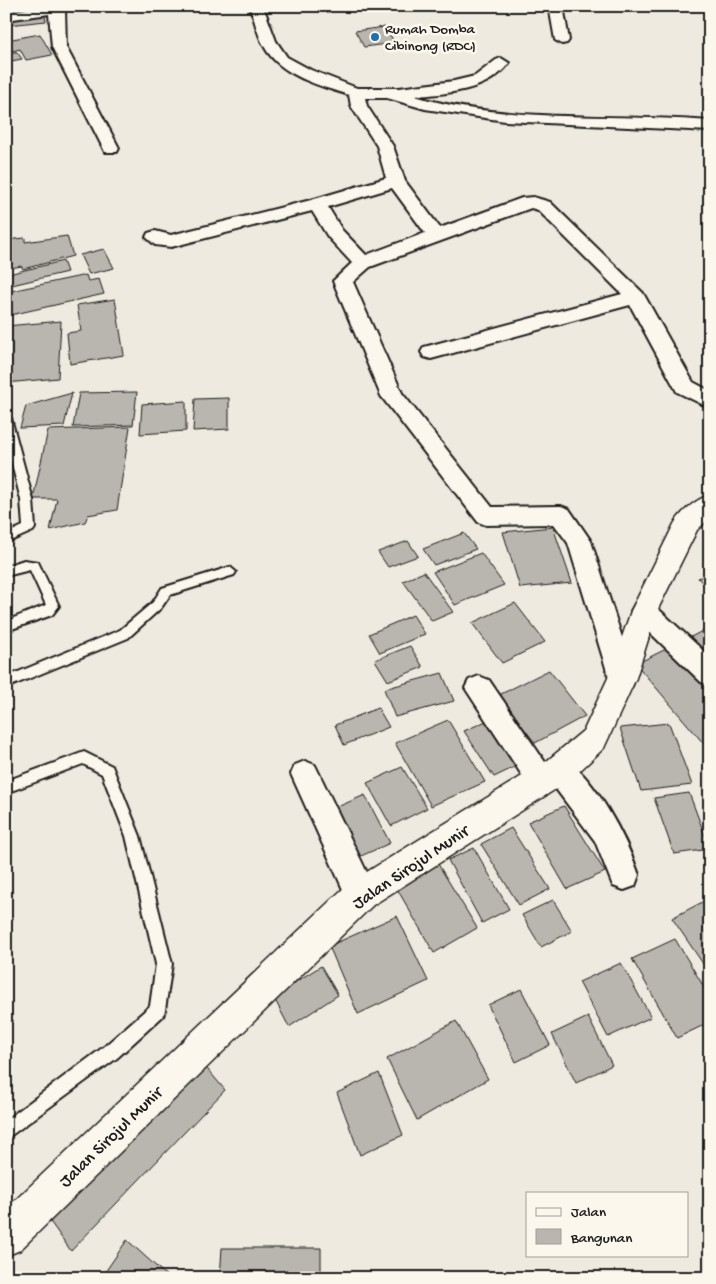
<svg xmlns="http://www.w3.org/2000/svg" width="716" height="1284" viewBox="0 0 716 1284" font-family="'Gochi Hand',sans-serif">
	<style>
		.building { fill: #b9b6af; stroke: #1c1c1c }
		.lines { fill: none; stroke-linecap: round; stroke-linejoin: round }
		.service-casing { stroke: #1c1c1c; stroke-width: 4 }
		.minor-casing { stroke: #1c1c1c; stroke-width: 4 }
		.tertiary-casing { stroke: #1c1c1c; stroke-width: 3 }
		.service { fill: #fbf7ec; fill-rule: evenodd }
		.minor { fill: #fbf7ec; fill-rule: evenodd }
		.tertiary { fill: #fbf7ec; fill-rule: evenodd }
		.poi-dot { fill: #1f6fb2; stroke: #fbf7ec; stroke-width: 2 }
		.labels { text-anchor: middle; stroke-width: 5; stroke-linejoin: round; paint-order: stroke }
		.far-poi-label { font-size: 15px; fill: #1c1c1c; stroke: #fbf7ec; text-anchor: start }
		.street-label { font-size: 18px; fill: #1c1c1c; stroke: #fbf7ec }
	</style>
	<rect width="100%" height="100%" fill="#eeeadf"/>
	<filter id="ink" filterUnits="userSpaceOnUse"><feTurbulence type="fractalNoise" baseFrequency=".02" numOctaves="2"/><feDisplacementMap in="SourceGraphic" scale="10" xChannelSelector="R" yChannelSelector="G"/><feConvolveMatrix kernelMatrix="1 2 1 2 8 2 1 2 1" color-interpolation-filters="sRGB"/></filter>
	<g filter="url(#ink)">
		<g class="building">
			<path d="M6 6H26L27 8 11 11 10 8 6 9Z"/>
			<path d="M44 13 46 21 8 25 6 18Z"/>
			<path d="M385 27 395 43 364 47 355 31Z"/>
			<path d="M40 34 52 55 26 60 20 49 13 51 7 40Z"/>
			<path d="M6 52H17L22 59 6 62Z"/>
			<path d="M67 236 73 256 23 269 21 266 6 269V240L25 238V242Z"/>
			<path d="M104 249 114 268 89 274 80 255Z"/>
			<path d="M63 261 67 272 12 285 8 274Z"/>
			<path d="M86 275 88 281 99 279 104 294 6 316V292Z"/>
			<path d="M115 299 124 355 70 364 67 333 81 331 77 305Z"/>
			<path d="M61 321 58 378 6 383V326Z"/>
			<path d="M137 392 133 425 73 427 79 393Z"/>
			<path d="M72 393 64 426 20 428 26 406Z"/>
			<path d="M229 398V429L193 431 195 399Z"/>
			<path d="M186 401V431L140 434 142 404Z"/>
			<path d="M130 427 117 510 88 515 85 522 50 530 57 499H33L48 430Z"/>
			<path d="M553 527 572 583 520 588 503 532Z"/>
			<path d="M464 533 476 549 434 565 423 549Z"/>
			<path d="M408 541 418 556 388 567 378 552Z"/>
			<path d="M481 553 504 585 455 605 433 572Z"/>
			<path d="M424 572 453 612 432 621 403 581Z"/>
			<path d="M710 573V591L698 578Z"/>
			<path d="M515 603 545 642 502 663 472 623Z"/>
			<path d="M413 615 425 634 380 653 369 634Z"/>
			<path d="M710 627V661L687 639Z"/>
			<path d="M674 645 710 685V751L636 664Z"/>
			<path d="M410 646 423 667 388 681 375 660Z"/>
			<path d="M549 670 585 716 535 743 499 695Z"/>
			<path d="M442 673 454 701 395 717 384 689Z"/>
			<path d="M378 708 389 727 344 745 335 725Z"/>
			<path d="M493 718 523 763 494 777 464 731Z"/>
			<path d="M448 720 485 782 431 806 395 743Z"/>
			<path d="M669 723 692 785 641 791 620 728Z"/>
			<path d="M402 767 427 808 391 826 367 783Z"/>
			<path d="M689 793 710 849 674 854 654 798Z"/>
			<path d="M365 795 390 843 352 860 328 811Z"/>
			<path d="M564 806 605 872 567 889 528 822Z"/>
			<path d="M511 828 550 889 519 905 481 844Z"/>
			<path d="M474 848 509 909 482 923 448 860Z"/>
			<path d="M438 864 477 928 434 953 396 887Z"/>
			<path d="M710 898V974L672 918Z"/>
			<path d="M553 900 572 931 541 947 522 915Z"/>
			<path d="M397 916 428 981 358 1014 329 946Z"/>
			<path d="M675 939 710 997V1022L677 1038 632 959Z"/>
			<path d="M621 963 651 1017 608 1037 579 982Z"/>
			<path d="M321 966 338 995 289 1027 273 996Z"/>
			<path d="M521 989 550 1045 516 1062 488 1005Z"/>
			<path d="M588 1017 612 1065 576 1083 552 1034Z"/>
			<path d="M456 1021 488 1079 417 1120 387 1059Z"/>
			<path d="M198 1058 225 1090 71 1251 44 1213Z"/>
			<path d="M379 1073 403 1135 360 1155 337 1093Z"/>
			<path d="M127 1240 169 1278H101Z"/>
			<path d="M222 1248H321V1278H220Z"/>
		</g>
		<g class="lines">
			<defs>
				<g id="service">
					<path d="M6 414 11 418 33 500 35 528 33 531 6 543V534L23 526 21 500 6 440Z"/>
					<path d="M24 560 38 562 59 606 52 615 6 631V621L46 605 30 570 6 576V566Z"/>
					<path d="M230 567 236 572 234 575 170 595 161 608 128 638 6 688V677L120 630 153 602 162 588Z"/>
					<path d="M84 752 112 766 140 836 172 964 165 1010 163 1016 117 1058 6 1139V1120L105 1046 150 1006 156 964 126 836 102 774 83 764 6 793V781Z"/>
				</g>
				<g id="minor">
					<path d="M47 6H63L65 9 66 47 119 148 117 152H105L103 148 52 47 49 14 6 20V12Z"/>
					<path d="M249 6H263L276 41 287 57 311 70 357 88H399L454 81 475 76 496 60 501 58 509 63C489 91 446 94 415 96 507 124 614 113 710 121V131L505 121 425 109 387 98H365L367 106 393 146 405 181 440 228 522 198 533 197 550 202 643 293 693 382 710 391V408L677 392 630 305 431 359 424 357 421 352 424 347 622 294 538 210 531 208 370 267 353 282 402 393 492 507 561 506 569 509 591 541 635 678 632 686 622 689 612 686 609 678 568 543 554 524 486 525 478 522 381 396 333 281 352 263 328 237 312 211 171 247 155 245 146 237 148 233 155 231 171 235 311 200 386 178 377 146 351 106 349 95C320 86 279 75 264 46 257 34 255 19 249 6ZM392 188 425 233 366 255 342 230 328 207Z"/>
					<path d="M549 6H563L569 40 567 43 562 44 555 40Z"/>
					<path d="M644 601 653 604 710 657V685L701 682 635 618 631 611 635 604Z"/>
					<path d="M479 676 489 680 547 765 549 761 559 757C592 769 628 842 639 875L635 886 624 890 613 886 595 841 553 785 551 789 541 793 531 789 465 688 469 680Z"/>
					<path d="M305 761 315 765 372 883 377 894 372 905 361 909 350 905 291 774 295 765Z"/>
				</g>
				<path id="tertiary" d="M710 495V518L697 530 657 611 636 678 604 748 570 780 373 905 20 1250 6 1256V1209L349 883 548 760 584 730 608 678 631 611 674 524C681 512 696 499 710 495Z"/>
			</defs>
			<use href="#service" class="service-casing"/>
			<use href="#minor" class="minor-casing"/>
			<use href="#tertiary" class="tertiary-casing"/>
			<use href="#service" class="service"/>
			<use href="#minor" class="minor"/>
			<use href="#tertiary" class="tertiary"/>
		</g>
	</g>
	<circle class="poi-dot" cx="375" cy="37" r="5"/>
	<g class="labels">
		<g class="far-poi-label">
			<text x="385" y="33">Rumah Domba<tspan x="385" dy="17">Cibinong (RDC)</tspan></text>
		</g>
		<g class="street-label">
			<text transform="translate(410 866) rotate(-34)" y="6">Jalan Sirojul Munir</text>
			<text transform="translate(110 1136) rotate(-44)" y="6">Jalan Sirojul Munir</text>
		</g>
	</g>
	<rect width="716" height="1284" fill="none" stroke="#fbf7ec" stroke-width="25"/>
	<rect x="12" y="12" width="691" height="1259" fill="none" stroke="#1c1c1c" stroke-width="2" filter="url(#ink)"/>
	<rect x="526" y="1192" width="162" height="65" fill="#fbf7ec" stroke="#a29f99"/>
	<rect x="536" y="1208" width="25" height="8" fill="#fbf7ec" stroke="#a29f99"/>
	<text x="571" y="1216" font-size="15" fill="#1c1c1c">Jalan</text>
	<rect x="536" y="1229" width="25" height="15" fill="#b9b6af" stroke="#a29f99"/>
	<text x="571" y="1242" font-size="15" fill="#1c1c1c">Bangunan</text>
</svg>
